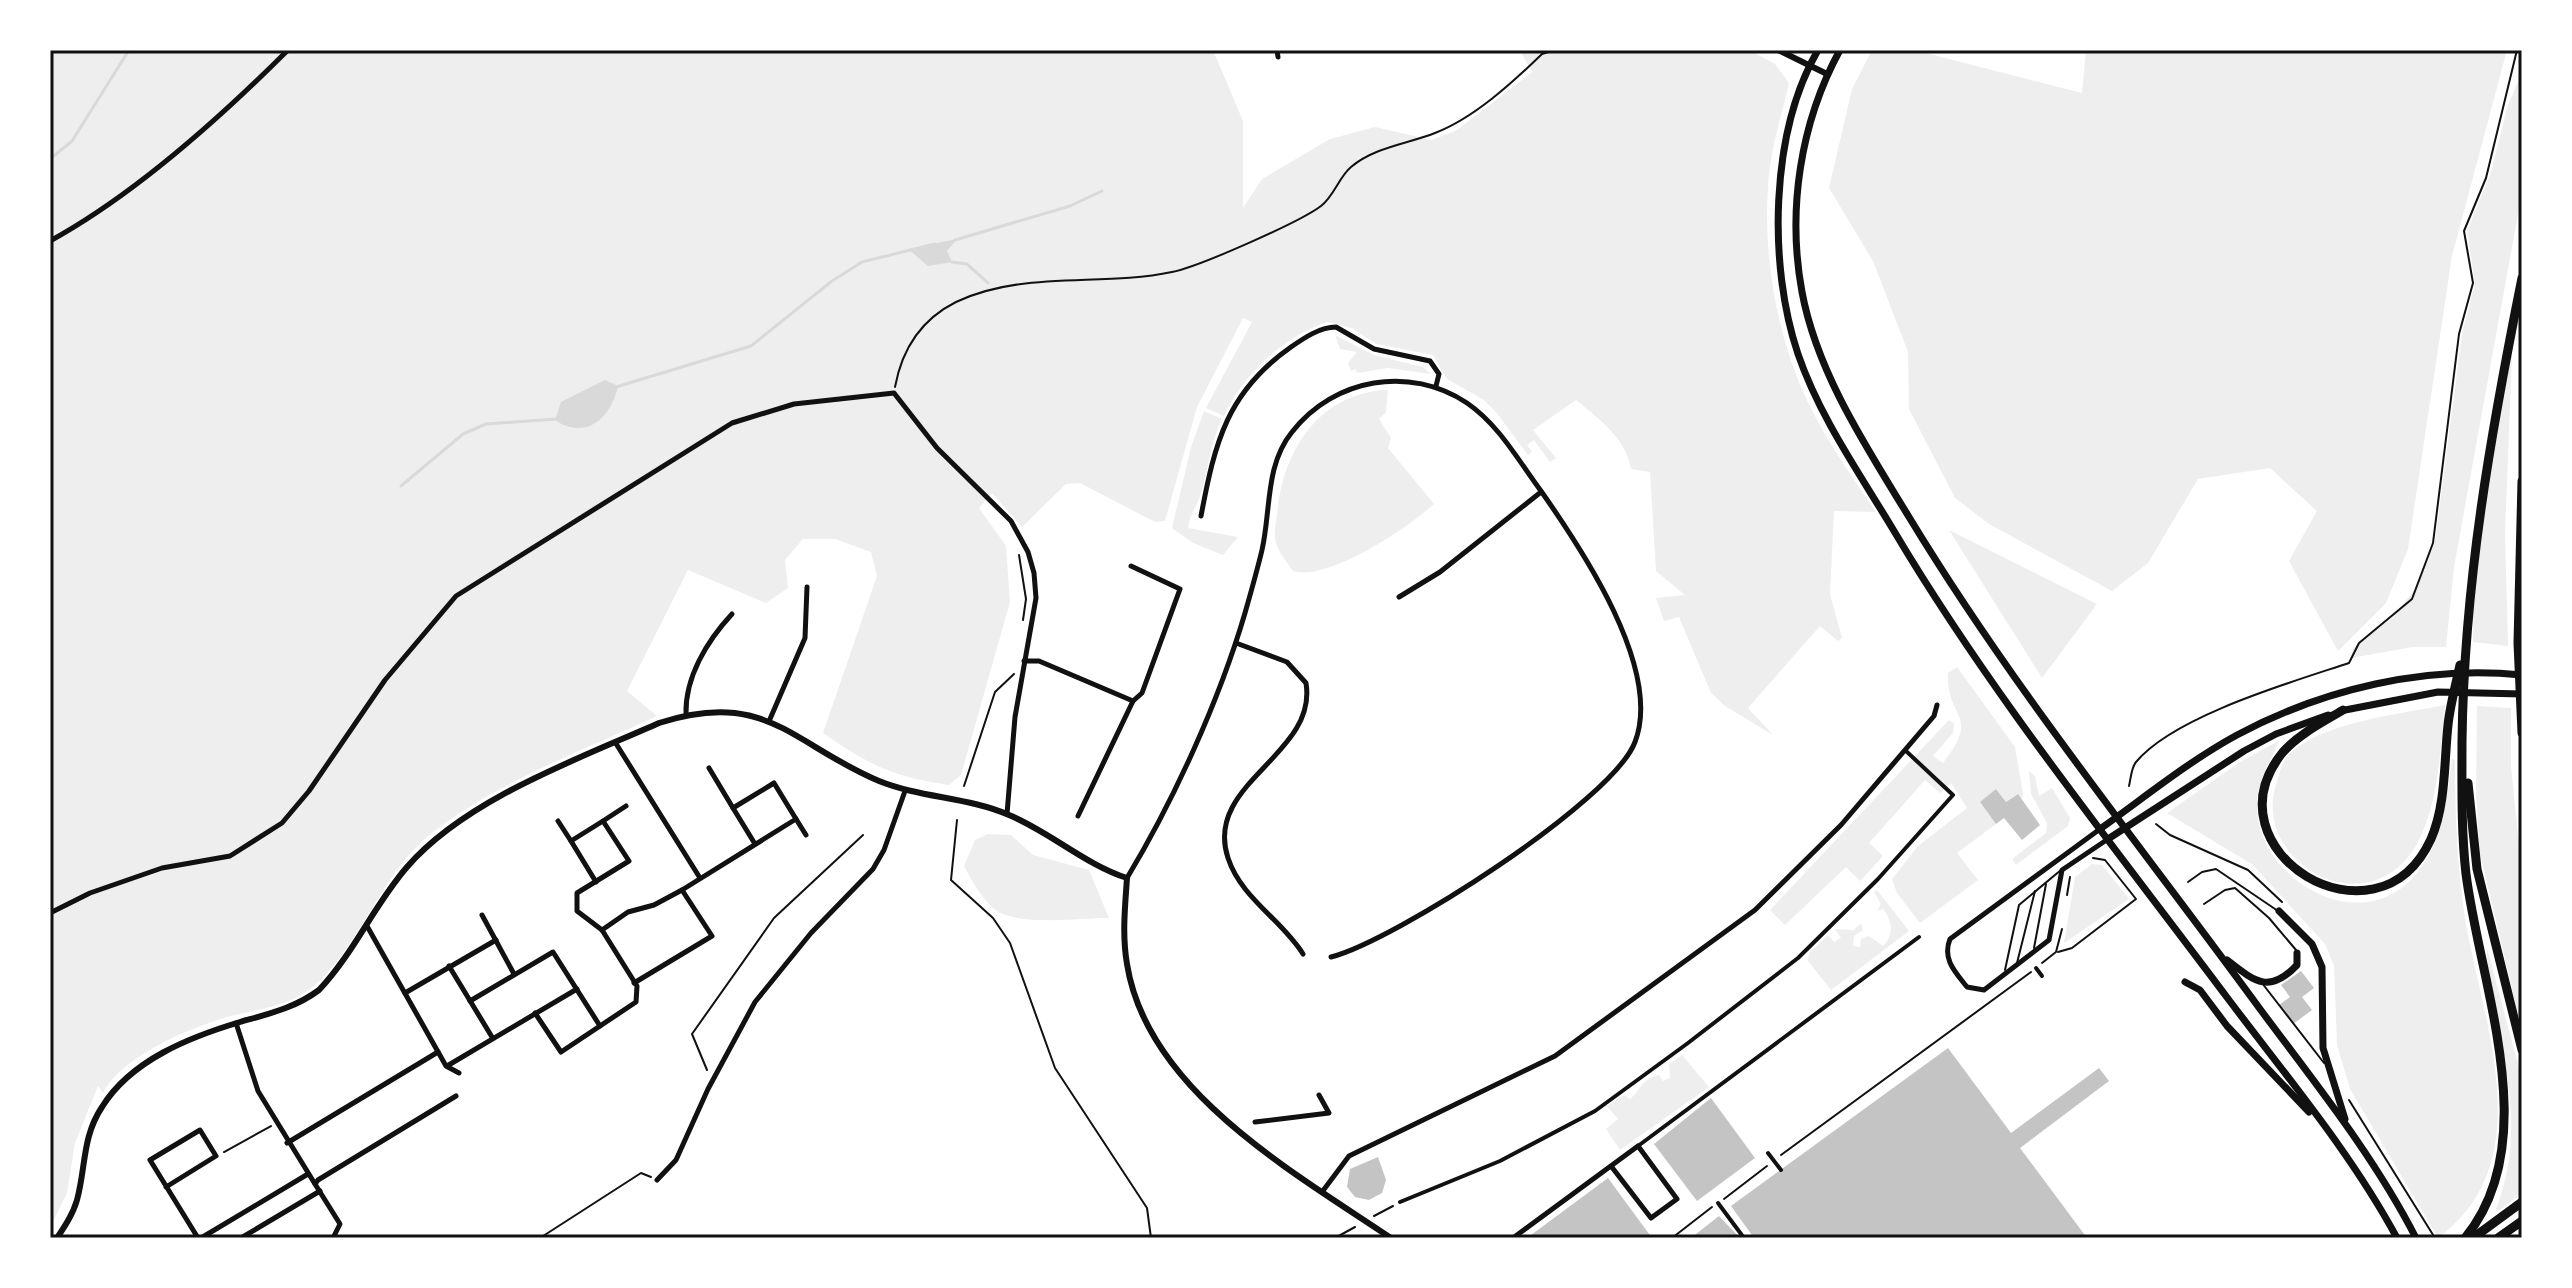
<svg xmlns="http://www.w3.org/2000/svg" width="2572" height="1288" viewBox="0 0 2572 1288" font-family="Lato,sans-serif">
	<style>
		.green { fill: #eee }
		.water { fill: #d9d9d9 }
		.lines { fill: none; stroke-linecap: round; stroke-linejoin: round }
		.stream { stroke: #d9d9d9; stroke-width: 3 }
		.building { fill: #c4c4c4 }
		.path { stroke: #111; stroke-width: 2 }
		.service { stroke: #111; stroke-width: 2 }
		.pedestrian { stroke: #111; stroke-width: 4 }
		.minor { stroke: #111; stroke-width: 5 }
		.tertiary { stroke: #111; stroke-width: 6 }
		.secondary { stroke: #111; stroke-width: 7 }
		.motorway { stroke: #111; stroke-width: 9 }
		.neatline { fill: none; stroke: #111; stroke-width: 3 }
	</style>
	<rect width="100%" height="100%" fill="#fff"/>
	<g class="green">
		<path d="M50 50H1213L1243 121V208L1262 179 1330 139 1375 127 1432 140 1457 130 1532 72 1520 50H1749L1775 64 1789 83C1783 110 1774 138 1770 166 1761 238 1773 321 1801 387 1820 432 1849 472 1876 512L1834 511 1830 594 1842 638 1838 641 1820 626 1748 708 1773 735 1725 706 1711 693 1679 617 1664 621 1656 598 1685 595 1656 571 1650 472 1631 469C1626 438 1599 419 1576 400L1533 430 1556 458 1550 462 1534 440 1527 445 1532 452 1528 455 1496 412 1484 400 1447 379 1433 355 1376 344 1352 328 1327 322C1283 337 1243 374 1224 416L1206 408 1252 322 1243 318 1197 407 1165 521 1155 522 1080 483 1066 484 1022 527 992 493 979 508 1006 546 1010 602 961 775 949 785C893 777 869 765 823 733L877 576 871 552 835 539H803L785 560 788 588 766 603 688 570 627 691 657 716C585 750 460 796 408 856 375 894 347 964 306 992 285 1006 256 1010 231 1016 192 1027 123 1055 103 1093L98 1086 75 1143 67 1193 50 1228Z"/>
		<path d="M1872 50H1914L2082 93 2086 50H2507L2452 256 2408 549 2386 603 2338 651 2289 561 2317 511 2270 468 2198 479 2148 563 2112 591 1989 524 1955 498 1909 409 1908 352 1873 261 1829 188 1852 89Z"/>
		<path d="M2522 72V192L2454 567 2446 647H2413L2351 658 2353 648 2392 618 2414 590 2435 542 2462 334 2475 283 2467 231 2491 172 2507 108Z"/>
		<path d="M1335 335 1374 355 1423 367 1431 374 1388 368 1357 373 1356 369 1351 371 1348 363 1357 352 1340 349Z"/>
		<path d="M2512 353 2505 533 2508 646 2473 642C2473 545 2494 448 2512 353Z"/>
		<path d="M1388 390 1386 412 1379 419 1391 438 1388 448 1434 504C1409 527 1328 582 1293 571 1287 562 1276 550 1275 538 1274 529 1277 517 1278 507 1285 447 1322 392 1388 390Z"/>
		<path d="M1204 411 1222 419C1210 444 1209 468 1201 493 1197 507 1190 512 1188 528L1238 537 1223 555 1193 543 1172 528 1191 447Z"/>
		<path d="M1949 530 2097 604 2042 678Z"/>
		<path d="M1957 667 2015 747 2023 793 2022 799 2017 794 2006 802 1996 789 1980 802 1996 824 1957 853 1978 880 1920 923 1897 893 1892 879 1918 846 1967 808 1951 783 1940 793 1925 780 1869 843 1883 856 1860 881 1846 867 1785 925 1770 910 1949 720 1954 724 1953 733 1933 756 1943 763C1982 713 1946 721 1948 673Z"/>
		<path d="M2445 705C2440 749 2439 802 2418 842 2371 930 2248 864 2277 781 2280 772 2282 761 2289 754 2324 722 2399 714 2445 705Z"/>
		<path d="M2477 706 2511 708V765L2522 877V1030L2480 854 2476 796Z"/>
		<path d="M2279 741C2272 760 2258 778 2257 802 2254 879 2362 941 2416 874 2443 841 2447 799 2452 759L2455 760C2455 810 2457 862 2464 912 2480 1017 2544 1160 2438 1238L2350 1089 2337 1045 2334 966 2325 944 2253 865 2167 813 2243 760Z"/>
		<path d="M2029 771 2035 776 2039 796 2052 788 2070 818 2068 826 2016 865 2012 859 2046 833 2047 823 2031 794Z"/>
		<path d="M988 834 1011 835 1033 855 1089 870 1109 918C1081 918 1020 926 997 911 983 901 971 880 964 866L975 840Z"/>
		<path d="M2092 864 2102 865 2129 899 2064 943 2075 877Z"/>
		<path d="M1877 890 1909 931 1831 990 1808 961 1809 953 1828 935 1834 942 1841 938 1835 929 1854 930 1861 923 1863 930 1854 936 1853 946 1860 947 1861 939 1869 936 1883 946C1895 935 1892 920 1883 909L1877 911 1881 904 1874 892Z"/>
		<path d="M2487 948 2522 1079V1193L2499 1211 2496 1209C2523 1139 2508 1081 2496 1009 2493 990 2486 968 2487 948Z"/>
		<path d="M1682 1055 1709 1087 1620 1150 1606 1129 1618 1119 1607 1106 1624 1095 1630 1099C1642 1089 1640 1080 1659 1075L1663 1081 1670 1078 1669 1064Z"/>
	</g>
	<g class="water">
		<path d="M957 239 947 251 952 262 928 266 908 249Z"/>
		<path d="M605 380 618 386C611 418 586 441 555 420L561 402Z"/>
	</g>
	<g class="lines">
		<g class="stream">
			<path d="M50 159 72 141 129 50"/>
			<path d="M955 240 1070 206 1102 191"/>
			<path d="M952 262 967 264 988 283"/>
			<path d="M616 387 751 346 832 281 862 262 935 244"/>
			<path d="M401 486 463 434 486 424 556 419"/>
		</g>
	</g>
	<g class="building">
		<path d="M1996 789 2006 802 2018 794 2040 825 2022 840 2004 818 1996 824 1980 802Z"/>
		<path d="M2301 971 2314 988 2302 997 2312 1010 2293 1024 2279 1005 2290 997 2281 985Z"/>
		<path d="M1948 1048 2011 1133 2099 1068 2109 1081 2020 1148 2087 1238H1754L1731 1206Z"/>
		<path d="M1711 1098 1755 1158 1697 1201 1654 1144Z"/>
		<path d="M1378 1157 1386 1180 1382 1193 1369 1200 1355 1197 1347 1187 1350 1169Z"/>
		<path d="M1608 1178 1652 1238H1527Z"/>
		<path d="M1719 1216 1740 1238H1691Z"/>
	</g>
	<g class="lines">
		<g class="path">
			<path d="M895 387C902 349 922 319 956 302 1023 270 1102 287 1172 272 1198 267 1300 222 1321 206 1334 196 1339 177 1351 167 1375 147 1407 144 1435 133 1474 118 1512 83 1542 54L1555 50"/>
			<path d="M1019 555 1026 599 1023 620"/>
			<path d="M964 786 995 692 1014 674"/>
			<path d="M2129 786C2131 778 2131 768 2136 762 2174 716 2292 682 2349 663L2359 643 2412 599 2433 543 2459 334 2473 283 2464 231 2486 178 2517 50"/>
			<path d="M957 820 951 880 993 918 1010 943 1055 1068 1147 1208 1151 1238"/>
			<path d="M2156 824 2170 835 2248 870 2282 902"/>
			<path d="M2067 895 2070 877"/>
			<path d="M2058 952 2072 948 2136 899 2105 860 2093 858"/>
			<path d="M2042 963 2056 952 2062 929"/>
			<path d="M707 1070 692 1034 774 918 863 835"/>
			<path d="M2349 1100 2435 1238"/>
			<path d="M224 1152 271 1126"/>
			<path d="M1781 1155 2031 972"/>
			<path d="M1724 1199 1767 1166"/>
			<path d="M1374 1216 1393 1206"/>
			<path d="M540 1238 641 1173 651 1177"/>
			<path d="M1335 1238 1355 1227"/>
			<path d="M1672 1238 1712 1207"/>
		</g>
		<g class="service">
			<path d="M2188 882 2202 872 2216 869 2278 911"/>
			<path d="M2204 904 2225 890 2235 888 2269 918 2296 950"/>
			<path d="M2034 948 2046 884"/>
			<path d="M2017 963 2035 891"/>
			<path d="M2005 970 2019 905 2061 870"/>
			<path d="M2262 983 2324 1063"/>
		</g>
		<g class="pedestrian">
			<path d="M2036 968 2042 976"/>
			<path d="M1638 1146 1919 937"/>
			<path d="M1768 1153 1781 1170"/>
			<path d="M1400 1202 1500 1161 1595 1111 1688 1043 1798 958 1878 879 1953 795 1906 751"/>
			<path d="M1718 1203 1744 1238"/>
		</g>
		<g class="minor">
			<path d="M1277 50 1278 57"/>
			<path d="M50 241C134 195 221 117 288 50"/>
			<path d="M1201 516C1215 442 1227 392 1291 347 1304 338 1320 327 1336 327L1374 349 1430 361 1439 374 1436 386"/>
			<path d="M1399 597 1440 572 1541 492"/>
			<path d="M1236 643 1287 662 1306 683C1318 755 1203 783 1228 858 1241 898 1282 920 1303 954"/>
			<path d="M1024 661H1039L1133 701"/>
			<path d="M686 714C685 677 707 641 732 614"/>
			<path d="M770 719 805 638 807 587"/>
			<path d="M615 742 700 878"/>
			<path d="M709 768 733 808"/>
			<path d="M1078 816 1133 701 1142 693 1180 589 1131 566"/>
			<path d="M796 819 806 835"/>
			<path d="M558 821 571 841"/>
			<path d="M603 821 626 806"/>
			<path d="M2100 829 1950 939C1942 959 1955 972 1967 987L1984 990 2049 940 2062 870 2108 839"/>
			<path d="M1127 878C1174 800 1219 701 1245 613 1251 592 1257 571 1262 550 1271 511 1265 465 1292 432 1334 378 1410 365 1467 403 1499 425 1518 460 1541 491 1581 548 1663 669 1635 742 1613 801 1394 941 1331 957"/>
			<path d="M50 913 90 893 162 868 230 856 282 823 309 791 385 680 456 596 732 423 794 404 894 393 937 448 1011 521 1028 552 1034 573 1036 598 1015 717 1007 814"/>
			<path d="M482 915 514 974"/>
			<path d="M367 926 446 1066 459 1073"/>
			<path d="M602 930 628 912 654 905 682 890 796 819 774 783 733 808 755 844"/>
			<path d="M449 966 492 1037"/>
			<path d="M634 983 712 936 682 890"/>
			<path d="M405 993 496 940"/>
			<path d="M470 1001 553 952 600 1026"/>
			<path d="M535 1013 561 1052 636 1002 637 986 602 930 577 911V893L629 861 603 821 571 841 596 882"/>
			<path d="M236 1023 258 1091 315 1184"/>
			<path d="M447 1066 577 989"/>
			<path d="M1255 1122 1329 1113 1319 1095"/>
			<path d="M287 1143 438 1052"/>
			<path d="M657 1180 676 1160 708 1089 755 1002 811 933 873 869 884 850 905 791"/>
			<path d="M166 1187 216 1156 200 1130 150 1160 198 1238"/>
			<path d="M1322 1192 1349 1156 1555 1056 1755 910 1841 825 1934 716 1937 705"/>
			<path d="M201 1238 308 1174"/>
			<path d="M241 1238 320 1191"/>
			<path d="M333 1238 340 1224 315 1184 318 1180 456 1096"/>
			<path d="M1513 1238 1638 1146 1677 1199 1651 1218 1611 1166"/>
		</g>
		<g class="tertiary">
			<path d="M1778 50 1827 74"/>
			<path d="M57 1238C65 1226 73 1214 77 1200 86 1167 82 1137 102 1107 131 1060 190 1037 240 1022 268 1014 295 1008 319 990 354 953 374 905 407 867 466 799 578 759 659 723 766 688 793 745 879 781 921 798 968 797 1009 815 1050 832 1086 865 1127 878 1125 907 1122 935 1127 964 1147 1091 1295 1173 1391 1238"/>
		</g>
		<g class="secondary">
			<path d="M1818 50C1770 133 1768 265 1798 354 1820 418 1860 474 1894 531 1992 696 2114 846 2229 1000 2287 1077 2351 1153 2397 1238"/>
			<path d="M1840 50C1800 123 1787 211 1802 292 1817 373 1867 448 1909 517 2014 690 2141 846 2260 1009 2315 1083 2374 1156 2416 1238"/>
			<path d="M2340 711 2438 692 2522 694"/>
			<path d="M2100 829C2145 797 2189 761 2237 735 2323 689 2425 665 2522 675"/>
			<path d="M2108 839 2244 751 2276 734 2328 715"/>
			<path d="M2279 911 2312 944 2322 967 2323 1048 2345 1119"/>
			<path d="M2227 960C2254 981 2269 995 2297 965V953"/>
			<path d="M2185 982 2200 990 2227 1026 2309 1112"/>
		</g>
		<g class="motorway">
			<path d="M2522 481 2518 643 2522 733"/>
			<path d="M2343 710C2323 722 2299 734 2283 752 2203 850 2377 957 2431 839 2446 805 2444 762 2448 725 2450 705 2456 684 2460 665"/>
			<path d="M2468 783 2477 869 2522 1050"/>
			<path d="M2465 1238C2545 1141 2480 985 2466 874 2461 830 2462 785 2462 741 2464 583 2491 432 2522 278"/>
			<path d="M2473 1238 2522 1202"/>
			<path d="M2498 1238 2522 1221"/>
		</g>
	</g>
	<rect width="2572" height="1288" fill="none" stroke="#ffffff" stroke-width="104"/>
	<rect x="52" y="52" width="2468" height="1184" class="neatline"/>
</svg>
